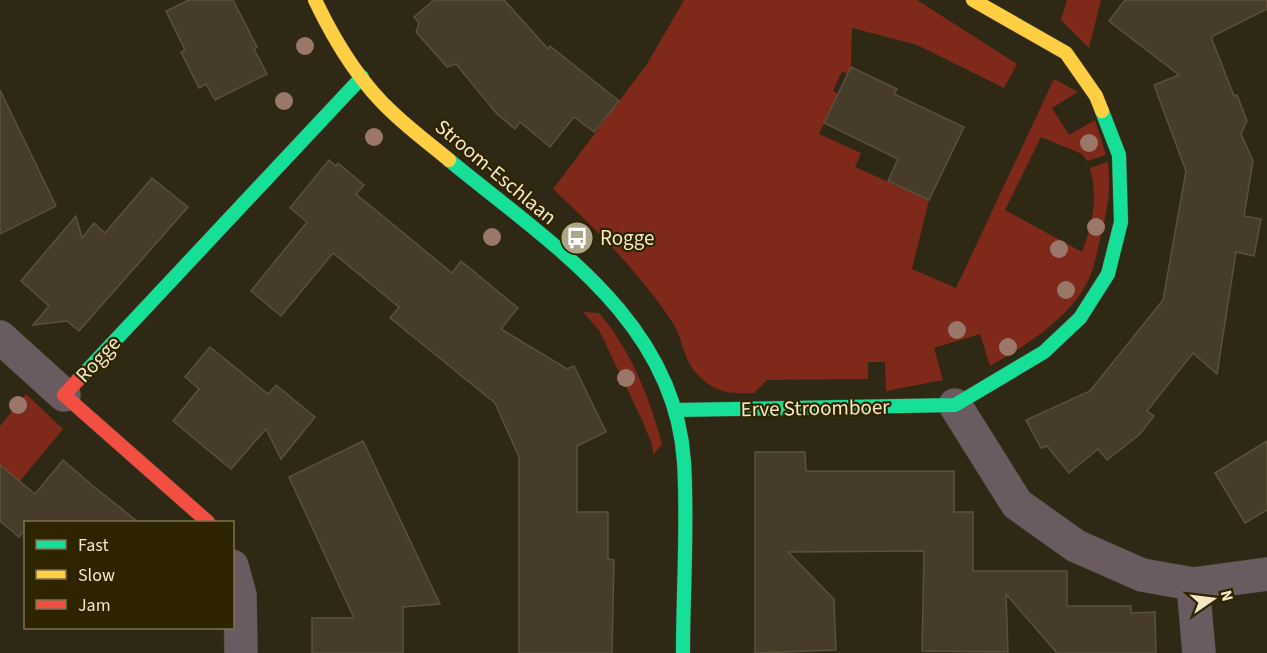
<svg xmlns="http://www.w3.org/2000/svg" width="1267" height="653" viewBox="0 0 1267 653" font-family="'Source Sans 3',sans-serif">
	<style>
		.green { fill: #7f291b }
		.building { fill: #463c29; stroke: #5c503b; stroke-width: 1.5 }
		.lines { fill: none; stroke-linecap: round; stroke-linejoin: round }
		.street-casing { stroke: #4c4633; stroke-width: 34 }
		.fast-casing { stroke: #4c4633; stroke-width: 15 }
		.slow-casing { stroke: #4c4633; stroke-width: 15 }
		.jam-casing { stroke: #4c4633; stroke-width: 15 }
		.street { stroke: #6a5b60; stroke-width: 33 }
		.fast { stroke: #16e098; stroke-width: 14 }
		.slow { stroke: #ffcf43; stroke-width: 14 }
		.jam { stroke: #f24e42; stroke-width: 14 }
		.tree { fill: #9a7769 }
		.labels { text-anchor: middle; stroke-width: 4.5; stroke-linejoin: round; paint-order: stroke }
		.street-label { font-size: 21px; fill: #f3e7c6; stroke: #2f2400 }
		.poi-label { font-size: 21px; fill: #f3e7c6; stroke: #2f2400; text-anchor: start }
	</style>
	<rect width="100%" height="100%" fill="#2f2814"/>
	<g class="green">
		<path d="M684 0H917L1017 64 1004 88 917 45 852 28 851 67 847 74 842 71 833 91 838 94 819 134 861 153 855 167 929 200 912 269 956 288 1054 79 1078 92 1052 108 1069 135 1095 120 1106 155 1087 161 1082 154 1041 137 1005 210 1082 252C1093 224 1098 197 1090 168L1108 162C1111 192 1108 206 1101 235 1098 247 1096 259 1092 271 1078 313 1026 346 990 366L980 334 934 348 943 380 886 391 885 362H868V379L767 380 754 393C728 394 715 393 696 373 684 361 682 337 673 323 640 273 596 229 553 189L647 64Z"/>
		<path d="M1067 0H1101L1089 48 1061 20Z"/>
		<path d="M583 312 599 313C632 352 649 396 662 444L653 455 652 444 641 418 599 330Z"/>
		<path d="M26 394 63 429 0 505V426Z"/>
	</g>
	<g class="building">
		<path d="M189 0H233L257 47 254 49 267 74 215 100 206 84 199 88 181 52 185 50 166 11Z"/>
		<path d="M434 0H504L548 49 550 46 619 101 594 132 574 117 550 147 520 122 515 129 497 114 456 64 447 67 416 32 419 23 414 17Z"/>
		<path d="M1125 0H1267V9L1211 37 1234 96 1237 95 1247 121 1241 134 1253 161 1244 216 1261 219 1254 256 1236 252 1217 374 1193 353 1147 411 1154 416 1140 434 1107 460 1098 449 1069 473 1047 446 1041 448 1026 420 1090 391 1163 300 1186 171 1154 85 1179 75 1109 21Z"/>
		<path d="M851 67 897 89 894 94 964 127 929 200 888 181 898 159 824 123Z"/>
		<path d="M0 90 56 206 0 234Z"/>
		<path d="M329 160 336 166 338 163 364 185 356 194 452 273 461 261 518 308 501 329 567 369 574 366 606 432 577 446V512H608V559L614 560 612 653H519V457L495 403 390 318 399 307 333 253 281 316 251 291 307 222 290 208Z"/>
		<path d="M152 178 188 207 79 331 67 321 33 325 49 306 21 281 76 216 82 238 94 223 105 233Z"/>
		<path d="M210 347 268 394 276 385 315 417 281 459 266 429 231 469 173 421 199 389 185 377Z"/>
		<path d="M363 441 440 604 403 607V653H312V618H354L289 477Z"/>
		<path d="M1267 441V510L1245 523 1215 473Z"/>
		<path d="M755 452H805L806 471H954V512H973V571H1067V606H1131V613L1155 612 1156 653H1057L1006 594 1008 652 922 651 924 551 788 552 834 599 836 650 755 653Z"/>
		<path d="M63 460 93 486 138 522H26V529L19 537 0 521V465L35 494Z"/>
	</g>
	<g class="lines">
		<defs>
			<g id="street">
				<path d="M0 337 64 395"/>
				<path d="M955 405 1017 504 1076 546 1142 575 1193 584 1267 574"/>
				<path d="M232 566 240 595 241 653"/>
				<path d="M1193 584 1199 653"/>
			</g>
			<g id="fast">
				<path d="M449 160C548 242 675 320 684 462 688 525 683 590 683 653"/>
				<path d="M78 380 362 77"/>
				<path d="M675 410 955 405 1044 352 1080 318 1108 274 1121 222 1119 155 1102 111"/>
			</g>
			<g id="slow">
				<path d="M315 0C334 40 360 83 393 113 411 130 431 145 449 160"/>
				<path d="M973 0 1066 53 1096 96 1102 111"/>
			</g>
			<path id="jam" d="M78 380 64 395 208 522"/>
		</defs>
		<use href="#street" class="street-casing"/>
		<use href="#fast" class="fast-casing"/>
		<use href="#slow" class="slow-casing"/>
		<use href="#jam" class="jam-casing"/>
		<use href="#street" class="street"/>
		<use href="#fast" class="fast"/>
		<use href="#slow" class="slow"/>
		<use href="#jam" class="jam"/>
	</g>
	<g class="tree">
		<circle cx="305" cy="46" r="9"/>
		<circle cx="284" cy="101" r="9"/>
		<circle cx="374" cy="137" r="9"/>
		<circle cx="1089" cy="143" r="9"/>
		<circle cx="1096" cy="227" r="9"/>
		<circle cx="492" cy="237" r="9"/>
		<circle cx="1059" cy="249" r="9"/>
		<circle cx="1066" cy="290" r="9"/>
		<circle cx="957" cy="330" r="9"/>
		<circle cx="1008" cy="347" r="9"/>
		<circle cx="626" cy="378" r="9"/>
		<circle cx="18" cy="405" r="9"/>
	</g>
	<defs>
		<symbol id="bus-disc" viewBox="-11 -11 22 22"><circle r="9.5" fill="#aea488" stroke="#2f2400"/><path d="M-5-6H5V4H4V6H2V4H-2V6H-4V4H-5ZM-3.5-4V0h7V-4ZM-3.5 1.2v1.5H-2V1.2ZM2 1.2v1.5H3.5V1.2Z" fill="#fff"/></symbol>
	</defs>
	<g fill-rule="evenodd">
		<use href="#bus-disc" x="558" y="219" width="38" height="38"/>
	</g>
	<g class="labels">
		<g class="street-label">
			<text transform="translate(496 172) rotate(40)" y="7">Stroom-Eschlaan</text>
			<text transform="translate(98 359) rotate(-47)" y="7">Rogge</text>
			<text transform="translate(815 408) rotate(-1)" y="7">Erve Stroomboer</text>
		</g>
		<g class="poi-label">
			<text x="600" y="245">Rogge</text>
		</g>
	</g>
	<rect x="24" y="521" width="210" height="108" fill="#2f2400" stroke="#7d724f" stroke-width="1.5"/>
	<rect x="36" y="540" width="30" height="9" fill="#16e098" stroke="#7d724f" stroke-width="1.5"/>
	<text x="78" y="551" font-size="18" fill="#f3e7c6">Fast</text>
	<rect x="36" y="570" width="30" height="9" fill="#ffcf43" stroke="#7d724f" stroke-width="1.5"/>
	<text x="78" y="581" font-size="18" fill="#f3e7c6">Slow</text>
	<rect x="36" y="600" width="30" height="9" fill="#f24e42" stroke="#7d724f" stroke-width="1.5"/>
	<text x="78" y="611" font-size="18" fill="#f3e7c6">Jam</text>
	<g transform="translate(1213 599) rotate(76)" stroke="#2f2400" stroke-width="4.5" paint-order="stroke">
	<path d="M0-4.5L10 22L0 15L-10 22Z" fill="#f3e7c6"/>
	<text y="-9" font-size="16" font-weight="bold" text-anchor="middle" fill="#f3e7c6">N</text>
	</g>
</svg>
